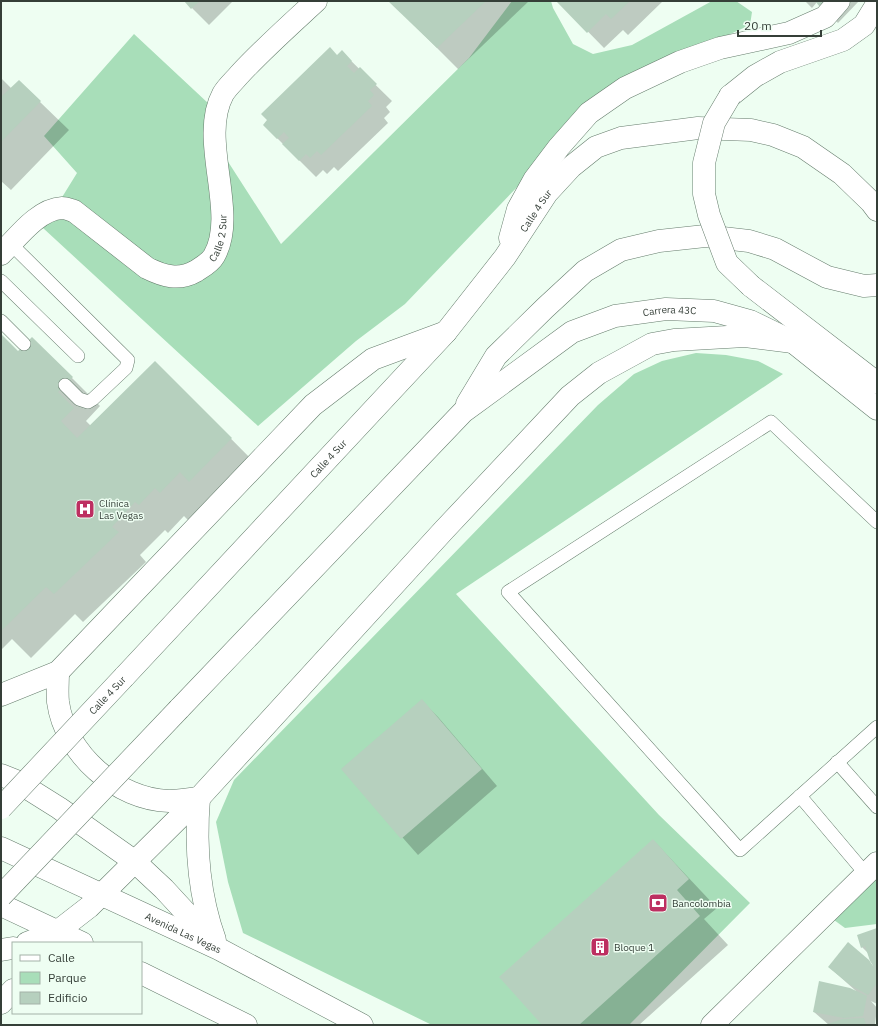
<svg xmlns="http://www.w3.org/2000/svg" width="878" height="1026" viewBox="0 0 878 1026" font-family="'IBM Plex Sans',sans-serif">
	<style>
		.green { fill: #a8deb9 }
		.shadow { fill: #0003 }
		.building { fill: #b6d0be }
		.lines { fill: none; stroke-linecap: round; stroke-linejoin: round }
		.lane-casing { stroke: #657c6c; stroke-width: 14 }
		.street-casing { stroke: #657c6c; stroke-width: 23 }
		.secondary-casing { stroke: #657c6c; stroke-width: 23 }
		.primary-casing { stroke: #657c6c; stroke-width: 23 }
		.lane { stroke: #fff; stroke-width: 13 }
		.street { stroke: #fff; stroke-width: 22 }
		.secondary { stroke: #fff; stroke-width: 22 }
		.primary { stroke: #fff; stroke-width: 22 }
		.secondary-bridge-casing { stroke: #657c6c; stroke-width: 23; stroke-linecap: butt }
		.secondary-bridge { stroke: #fff; stroke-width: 22 }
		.labels { text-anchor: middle; stroke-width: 3; stroke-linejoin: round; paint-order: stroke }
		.street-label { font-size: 10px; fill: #353f38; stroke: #eefef2 }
		.poi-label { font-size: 10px; fill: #353f38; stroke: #eefef2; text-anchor: start }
	</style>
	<rect width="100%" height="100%" fill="#eefef2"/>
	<g class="green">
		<path d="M512 1H551L553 8 573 44 593 54 632 45 712 1H736L752 12 750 25 693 51 546 157 405 304 356 341 258 426 43 228 77 173 44 136 134 34 209 104 207 129 281 244 469 58Z"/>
		<path d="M696 353 726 355 758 361 783 374 456 594 659 815 750 903 629 1025H432L243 933 228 882 216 822 234 780 598 405 634 374 662 361Z"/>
		<path d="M877 877V924L845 928 834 920Z"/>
	</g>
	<g class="shadow">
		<path d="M185 1H233L209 25Z"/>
		<path d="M390 1H529L458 69Z"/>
		<path d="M558 1H663L628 35 623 30 604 48Z"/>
		<path d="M805 1H859L838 23 817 2 812 8Z"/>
		<path d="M342 52 392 101 386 107 390 112 384 118 388 123 338 171 334 167 327 174 323 170 316 177 277 138Z"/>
		<path d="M1 78 11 88 40 102 69 130 11 190 1 181Z"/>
		<path d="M1 335 18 352 32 338 100 406 86 421 91 426 155 362 260 468 189 521 184 516 168 533 165 530 140 555 146 562 83 622 75 614 31 658 12 639 1 650Z"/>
		<path d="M422 701 438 717 497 786 418 855 342 769Z"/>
		<path d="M653 840 717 908 704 919 728 945 639 1025H544Z"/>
		<path d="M877 929V1004L871 1001 877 1008 875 1025H829L814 1012 856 991 829 967 848 944 873 966 869 954 862 947Z"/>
	</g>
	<g class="building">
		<path d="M184 1H200L191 9Z"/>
		<path d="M388 1H486L437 48Z"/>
		<path d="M556 1H630L611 19 606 14 587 33Z"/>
		<path d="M815 1H826L820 7Z"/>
		<path d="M330 47 337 55 342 50 352 61 347 66 354 73 360 67 377 84 370 90 374 95 368 101 372 106 321 155 317 151 310 158 306 154 299 161 282 144 289 138 284 132 277 139 263 125 267 120 261 114Z"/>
		<path d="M19 80 41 101 1 142V95L2 96Z"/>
		<path d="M1 334 18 351 32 337 73 377 58 392 74 408 61 421 77 438 155 361 232 438 189 482 180 472 160 493 155 488 139 505 135 502 112 527 119 532 54 594 46 587 2 630Z"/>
		<path d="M422 699 482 769 401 839 341 769Z"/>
		<path d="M653 839 689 879 677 890 700 916 579 1025H542L499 977Z"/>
		<path d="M877 928V971L870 961 865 946 861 948 857 935Z"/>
		<path d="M848 942 869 960 877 972V983L868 995 849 984 828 967Z"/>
		<path d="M819 981 850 988 867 996 863 1016 844 1018 813 1012Z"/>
		<path d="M864 1018 866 1025 828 1024 842 1019Z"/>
	</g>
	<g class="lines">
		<defs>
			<g id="lane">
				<path d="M11 244 128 360 126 368 93 399 88 402 79 399 65 385"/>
				<path d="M1 281 78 356"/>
				<path d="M1 321 24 344"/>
				<path d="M877 522 771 422 508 592 740 850 877 727"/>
				<path d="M837 762 877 807"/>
				<path d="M800 796 865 873"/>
			</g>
			<g id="street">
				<path id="s1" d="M1 254C17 238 38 209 62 208 66 208 70 210 74 211L147 268C163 276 179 281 196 271 202 267 210 263 214 256 239 213 198 140 223 94 227 87 234 81 239 75 263 49 290 25 316 1"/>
			</g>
			<g id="secondary">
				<path d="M730 96 755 76 780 62 843 40 864 25 877 4"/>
				<path d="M510 238 518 209 534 180 559 147 589 113 625 88 680 62 720 48 789 33 825 17 839 1"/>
				<path d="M751 286 877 383"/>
				<path d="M467 404 496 356 545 308 585 271 621 250 659 241 705 236 749 241 775 249 827 277 864 286 877 285"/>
				<path id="s2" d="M124 677 446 332 505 257 547 193 571 167 596 147 621 138 698 128 751 130 773 135 803 147 842 174 871 202 877 210"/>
				<path id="s3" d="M179 709 463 412 572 332 615 316 666 309 714 311 750 321 793 342 877 409"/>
			</g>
			<g id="primary">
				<path d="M58 672C58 682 57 692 58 702 65 754 118 800 169 801 179 801 189 799 199 798"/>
				<path d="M1 695 58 672 313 405 373 359 446 332"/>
				<path d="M1 775 16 781 59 808 134 861 164 889 211 940"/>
				<path d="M199 798C195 847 198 893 215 940"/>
				<path id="s4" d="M1 848 219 949 362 1025"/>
				<path d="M1 905 82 943"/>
				<path d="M27 943 58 931"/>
				<path d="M47 943 58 931 89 907 199 798 444 530 570 396 599 373 652 344 674 340 745 336 793 342"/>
				<path d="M1 950 13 948"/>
				<path d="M141 973 246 1025"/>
				<path d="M1 1003 13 990"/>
				<path d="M712 1025 877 863"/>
			</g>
		</defs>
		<use href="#lane" class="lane-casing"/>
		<use href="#street" class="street-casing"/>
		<use href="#secondary" class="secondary-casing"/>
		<use href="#primary" class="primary-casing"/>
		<use href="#lane" class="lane"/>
		<use href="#street" class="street"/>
		<use href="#secondary" class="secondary"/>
		<use href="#primary" class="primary"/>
		<defs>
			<g id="secondary-bridge">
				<path d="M730 96 714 123 704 163V194L709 215 727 263 751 286"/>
				<path id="s5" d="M1 808 124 677"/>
				<path d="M1 896 179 709"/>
			</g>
		</defs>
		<use href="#secondary-bridge" class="secondary-bridge-casing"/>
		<use href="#secondary-bridge" class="secondary-bridge"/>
	</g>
	<defs>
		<symbol id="hospital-square" viewBox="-11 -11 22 22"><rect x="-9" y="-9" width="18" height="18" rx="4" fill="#bd2f61" stroke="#eefef2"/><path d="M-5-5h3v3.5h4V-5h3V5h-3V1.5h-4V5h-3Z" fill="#fff"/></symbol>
		<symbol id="bank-square" viewBox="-11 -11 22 22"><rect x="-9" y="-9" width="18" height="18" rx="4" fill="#bd2f61" stroke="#eefef2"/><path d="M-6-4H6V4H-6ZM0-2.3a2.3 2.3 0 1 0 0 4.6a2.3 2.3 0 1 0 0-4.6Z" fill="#fff"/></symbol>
		<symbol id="building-square" viewBox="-11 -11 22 22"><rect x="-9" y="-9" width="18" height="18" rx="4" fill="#bd2f61" stroke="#eefef2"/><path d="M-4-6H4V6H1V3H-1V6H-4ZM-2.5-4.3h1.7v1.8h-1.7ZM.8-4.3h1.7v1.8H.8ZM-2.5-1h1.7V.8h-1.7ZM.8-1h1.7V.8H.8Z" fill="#fff"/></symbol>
	</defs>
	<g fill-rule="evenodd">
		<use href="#hospital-square" x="74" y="498" width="22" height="22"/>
		<use href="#bank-square" x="647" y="892" width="22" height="22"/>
		<use href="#building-square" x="589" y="936" width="22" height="22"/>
	</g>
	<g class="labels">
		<g class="street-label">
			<text dy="4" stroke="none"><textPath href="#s2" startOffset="623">Calle 4 Sur</textPath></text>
			<text dy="4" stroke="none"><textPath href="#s1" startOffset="277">Calle 2 Sur</textPath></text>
			<text dy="4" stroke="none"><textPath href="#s3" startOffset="647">Carrera 43C</textPath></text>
			<text dy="4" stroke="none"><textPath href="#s2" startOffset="299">Calle 4 Sur</textPath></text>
			<text dy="4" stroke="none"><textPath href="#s5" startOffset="155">Calle 4 Sur</textPath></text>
			<text dy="4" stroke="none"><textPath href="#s4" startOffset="201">Avenida Las Vegas</textPath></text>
		</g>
		<g class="poi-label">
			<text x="99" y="507">Clínica<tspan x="99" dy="12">Las Vegas</tspan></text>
			<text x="672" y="907">Bancolombia</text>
			<text x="614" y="951">Bloque 1</text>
		</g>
	</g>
	<rect width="878" height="1026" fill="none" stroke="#353f38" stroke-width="4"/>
	<rect x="12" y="942" width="130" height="72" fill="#eefef2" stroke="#a4b2a8"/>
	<rect x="20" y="955" width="20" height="6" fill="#ffffff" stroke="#a4b2a8"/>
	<text x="48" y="962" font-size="12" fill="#353f38">Calle</text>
	<rect x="20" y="972" width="20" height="12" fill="#a8deb9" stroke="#a4b2a8"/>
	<text x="48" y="982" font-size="12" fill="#353f38">Parque</text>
	<rect x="20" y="992" width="20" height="12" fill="#b6d0be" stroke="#a4b2a8"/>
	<text x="48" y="1002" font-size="12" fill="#353f38">Edificio</text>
	<path d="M738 30v6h83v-6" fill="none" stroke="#353f38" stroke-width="2"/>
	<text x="744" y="30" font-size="12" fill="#353f38" stroke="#eefef2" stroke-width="3" paint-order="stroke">20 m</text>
</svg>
